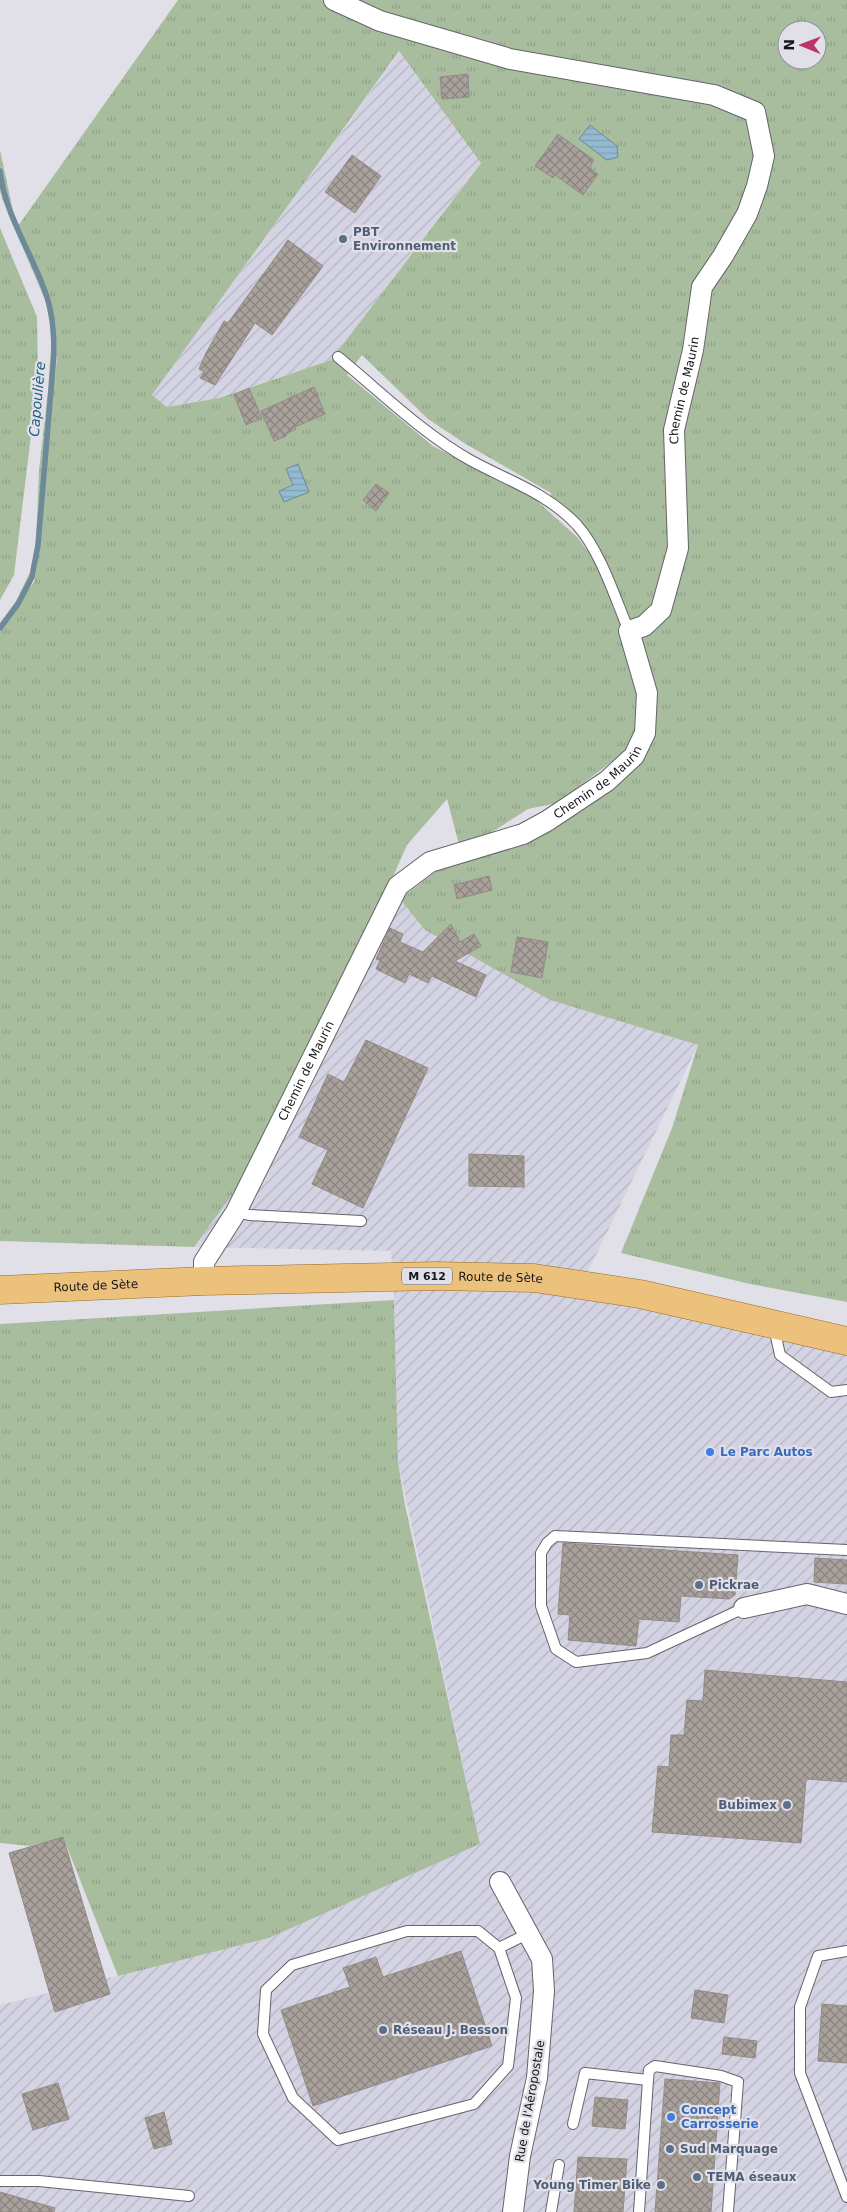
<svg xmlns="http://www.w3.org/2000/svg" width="847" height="2212" viewBox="0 0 847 2212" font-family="'DejaVu Sans',sans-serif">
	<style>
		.industrial { fill: url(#industrial-furrows) }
		.grass { fill: url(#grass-tufts); fill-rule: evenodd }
		.wetland { fill: url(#wetland-marsh) }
		.water { fill: url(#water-rules); stroke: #6e8999 }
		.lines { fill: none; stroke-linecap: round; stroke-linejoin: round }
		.stream { stroke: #6e8999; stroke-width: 5.5 }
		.building { fill: url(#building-cross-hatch); stroke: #938b87 }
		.lane-casing { stroke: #65646b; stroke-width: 12 }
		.street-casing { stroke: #65646b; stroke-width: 22 }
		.primary-casing { stroke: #986a21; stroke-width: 29 }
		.lane { stroke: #fff; stroke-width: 10 }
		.street { stroke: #fff; stroke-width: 20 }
		.primary { stroke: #ebc17c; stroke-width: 28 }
		.service-dot { fill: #5c6f8a; stroke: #e1e0e9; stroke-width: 2 }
		.shop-dot { fill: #3f7fe0; stroke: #e1e0e9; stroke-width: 2 }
		.labels { text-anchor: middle; stroke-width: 4.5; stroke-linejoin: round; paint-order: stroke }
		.shield { fill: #e1e0e9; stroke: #545358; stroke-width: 1 }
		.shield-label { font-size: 11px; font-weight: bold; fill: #17171a }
		.service-label { font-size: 12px; font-weight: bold; fill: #4e5e75; stroke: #e1e0e9; text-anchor: start }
		.street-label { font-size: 12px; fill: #17171a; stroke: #e1e0e9 }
		.shop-label { font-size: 12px; font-weight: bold; fill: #366cbe; stroke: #e1e0e9; text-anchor: start }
		.water-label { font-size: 14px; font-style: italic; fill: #1a5f7d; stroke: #e1e0e9 }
	</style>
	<defs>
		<pattern id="industrial-furrows" width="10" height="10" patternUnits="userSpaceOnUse" patternTransform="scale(1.25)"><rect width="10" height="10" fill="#d4d3e3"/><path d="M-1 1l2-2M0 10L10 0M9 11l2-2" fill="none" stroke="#b5b4c2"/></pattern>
		<pattern id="grass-tufts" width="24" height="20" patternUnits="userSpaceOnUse" patternTransform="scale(1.25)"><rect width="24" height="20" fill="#a8bd9d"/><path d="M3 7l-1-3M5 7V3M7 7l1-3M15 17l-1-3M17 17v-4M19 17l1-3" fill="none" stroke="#90a287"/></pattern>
		<pattern id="wetland-marsh" width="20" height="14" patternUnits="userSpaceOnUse" patternTransform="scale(1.25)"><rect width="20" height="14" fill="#a8bd9d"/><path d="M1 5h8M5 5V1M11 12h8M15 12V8" fill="none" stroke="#90a287"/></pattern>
		<pattern id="water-rules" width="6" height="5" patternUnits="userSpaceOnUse" patternTransform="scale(1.25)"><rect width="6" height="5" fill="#93bad0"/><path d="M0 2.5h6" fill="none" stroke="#7e9fb2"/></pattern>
		<pattern id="building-cross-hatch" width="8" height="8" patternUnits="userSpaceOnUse" patternTransform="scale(1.25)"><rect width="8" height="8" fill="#a9a19c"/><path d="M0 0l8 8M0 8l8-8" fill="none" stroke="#89827e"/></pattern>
	</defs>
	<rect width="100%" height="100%" fill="#e1e0e9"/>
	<g class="industrial">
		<path d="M400 51 481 162 331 360 219 398 167 407 152 395Z"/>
		<path d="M400 899 550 1000 698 1045 578 1292 847 1338V2212H0V2005L269 1938 480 1844 398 1462 394 1300 391 1251 194 1247 251 1169Z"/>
	</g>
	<g class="grass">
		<path d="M178 0H343L516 56 345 0H847V1302L750 1284 621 1253 672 1128 698 1045 550 1000 425 930 400 899 461 852 447 799 407 845 357 958 251 1169 194 1247 0 1241V632L34 582 37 566 57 357C56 307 40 270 18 226ZM787 30H817V60H787ZM399 51 481 163 331 360 219 398 167 407 152 395ZM362 355 428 419 464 443 551 493 550 502 594 550 598 564 577 537 535 499 433 446 347 375ZM614 760 565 809 464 850 528 809 557 803Z"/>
		<path d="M0 228 37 317 38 378 14 575 0 600Z"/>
		<path d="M394 1300 398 1462 405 1505 480 1844 269 1938 118 1976 63 1837 30 1846 0 1843V1324Z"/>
	</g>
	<path class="wetland" d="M0 150 13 211 48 292 56 327 55 387 37 566 29 592 0 632V623L16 601 30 572 36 543 39 470 48 391 52 331 45 300 3 201 0 191Z"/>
	<g class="water">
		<path d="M590 125 617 146 618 157 607 160 579 139Z"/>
		<path d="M298 464 309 492 284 502 279 491 293 485 286 469Z"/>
	</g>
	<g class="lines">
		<path class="stream" d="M0 171C5 216 33 254 47 297 53 316 54 334 54 354L38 545 32 577 18 604 0 628"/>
	</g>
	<g class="building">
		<path d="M468 74 469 97 442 99 440 77Z"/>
		<path d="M558 134 594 160 589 168 598 174 583 195 555 175 553 178 535 166Z"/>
		<path d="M352 155 381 176 355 213 325 192Z"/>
		<path d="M288 240 323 266 272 335 255 323 215 385 200 378 204 372 199 369 206 353 224 321 228 323Z"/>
		<path d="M314 387 325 414 295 427 296 429 286 434V436L274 441 261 411Z"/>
		<path d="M249 388 262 418 246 425 234 395Z"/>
		<path d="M376 484 389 493 376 511 363 500Z"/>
		<path d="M489 876 492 890 457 899 454 885Z"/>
		<path d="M451 924 460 942 474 934 481 946 455 961 486 975 476 997 432 976 428 983 409 974 405 983 376 969 380 960 376 959 390 928 403 934 400 942 423 952Z"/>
		<path d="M517 937 548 942 542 978 511 972Z"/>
		<path d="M366 1040 428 1068 363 1208 312 1184 328 1150 299 1137 328 1074 344 1082Z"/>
		<path d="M469 1154 524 1156V1187L469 1186Z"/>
		<path d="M563 1543 738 1555 735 1595 729 1599 681 1596 679 1622 639 1619 636 1646 568 1640 570 1615 558 1614Z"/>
		<path d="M815 1558 847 1560V1584L814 1582Z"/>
		<path d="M705 1670 847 1682V1782L806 1779 801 1843 652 1832 658 1766 669 1767 671 1735H684L687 1700 703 1701Z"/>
		<path d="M63 1837 110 1994 55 2012 9 1853Z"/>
		<path d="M461 1951 492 2046 313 2106 281 2010 350 1987 343 1968 376 1957 383 1977Z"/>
		<path d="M695 1990 728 1995 724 2023 691 2018Z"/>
		<path d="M822 2004 847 2006V2063L818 2061Z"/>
		<path d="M724 2037 757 2041 755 2058 722 2054Z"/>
		<path d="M665 2079 720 2083 711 2212H655Z"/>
		<path d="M58 2083 69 2119 33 2130 22 2094Z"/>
		<path d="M595 2097 628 2100 625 2129 592 2126Z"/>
		<path d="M164 2112 172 2144 154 2149 145 2118Z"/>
		<path d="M578 2157 627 2159 623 2212H574Z"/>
		<path d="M0 2192 55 2208 54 2212H0Z"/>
	</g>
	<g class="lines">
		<defs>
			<g id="lane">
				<path d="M338 357C381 392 422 433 470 460 508 481 546 492 577 525 601 552 615 598 629 631"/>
				<path d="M236 1212 249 1215 361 1221"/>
				<path d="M774 1327 780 1355 831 1392 847 1390"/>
				<path d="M744 1608 647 1653 576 1662 556 1649 541 1606V1553L547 1543 555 1536 847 1550"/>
				<path d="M407 1931H478L499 1948 516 1998 508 2066 474 2104 338 2140 293 2098 263 2034 266 1990 292 1965Z"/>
				<path d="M499 1948 529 1933"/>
				<path d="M847 1951 818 1956 800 2007V2073L847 2197"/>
				<path d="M573 2124 585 2073 648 2080"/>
				<path d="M0 2181H39L189 2196"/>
				<path d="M551 2212 559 2165"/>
				<path d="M639 2212 648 2080 649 2070 655 2066 721 2076 738 2082 728 2212"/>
			</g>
			<g id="street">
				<path id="s1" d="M204 1281V1262L236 1212 398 886 430 862 523 834 547 821 607 781 634 756 645 733 647 693 629 631 644 626 661 610 678 548 674 430 693 350 702 287 723 256 747 214 757 186 764 156 755 112 714 95 510 59 380 21 334 0"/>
				<path d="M744 1608 807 1594 847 1604"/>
				<path d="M500 1882 542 1959 544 1991 537 2078 520 2156 513 2212"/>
			</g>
			<g id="primary">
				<path id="s2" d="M0 1290 204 1281 435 1276 534 1278 640 1294 847 1341"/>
			</g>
		</defs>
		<use href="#lane" class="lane-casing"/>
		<use href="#street" class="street-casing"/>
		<use href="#primary" class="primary-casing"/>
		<use href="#lane" class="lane"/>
		<use href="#street" class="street"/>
		<use href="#primary" class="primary"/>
	</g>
	<g class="service-dot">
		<circle cx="343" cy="239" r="5"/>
		<circle cx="699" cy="1585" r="5"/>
		<circle cx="787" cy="1805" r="5"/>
		<circle cx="383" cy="2030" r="5"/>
		<circle cx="670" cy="2149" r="5"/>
		<circle cx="697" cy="2177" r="5"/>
		<circle cx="661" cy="2185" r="5"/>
	</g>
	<g class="shop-dot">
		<circle cx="710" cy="1452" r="5"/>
		<circle cx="671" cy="2117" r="5"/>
	</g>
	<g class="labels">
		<rect class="shield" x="402" y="1267.5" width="50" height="17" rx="4"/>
		<g class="shield-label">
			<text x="427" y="1280">M 612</text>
		</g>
		<g class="service-label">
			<text x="353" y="236">PBT<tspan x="353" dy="14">Environnement</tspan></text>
			<text x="709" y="1589">Pickrae</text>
			<text x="777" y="1809" text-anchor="end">Bubimex</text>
			<text x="393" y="2034">Réseau J. Besson</text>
			<text x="680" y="2153">Sud Marquage</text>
			<text x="707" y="2181">TEMA éseaux</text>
			<text x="651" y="2189" text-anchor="end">Young Timer Bike</text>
		</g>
		<g class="street-label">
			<text dy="4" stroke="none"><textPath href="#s1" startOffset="1108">Chemin de Maurin</textPath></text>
			<text dy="4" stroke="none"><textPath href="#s1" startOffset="671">Chemin de Maurin</textPath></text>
			<text dy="4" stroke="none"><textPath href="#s1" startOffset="236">Chemin de Maurin</textPath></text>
			<text dy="4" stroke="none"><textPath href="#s2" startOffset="501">Route de Sète</textPath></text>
			<text dy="4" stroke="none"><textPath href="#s2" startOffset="96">Route de Sète</textPath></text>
			<text transform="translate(530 2101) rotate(-80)" y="4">Rue de l'Aéropostale</text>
		</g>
		<g class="shop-label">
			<text x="720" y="1456">Le Parc Autos</text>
			<text x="681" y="2114">Concept<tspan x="681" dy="14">Carrosserie</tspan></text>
		</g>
		<g class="water-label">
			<text transform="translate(37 399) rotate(-85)" y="5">Capoulière</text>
		</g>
	</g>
	<g transform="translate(802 45) rotate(271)"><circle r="24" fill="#e1e0e9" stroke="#909096"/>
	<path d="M0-4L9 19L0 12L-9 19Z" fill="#be346f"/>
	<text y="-8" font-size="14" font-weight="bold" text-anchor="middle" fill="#17171a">N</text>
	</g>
</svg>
